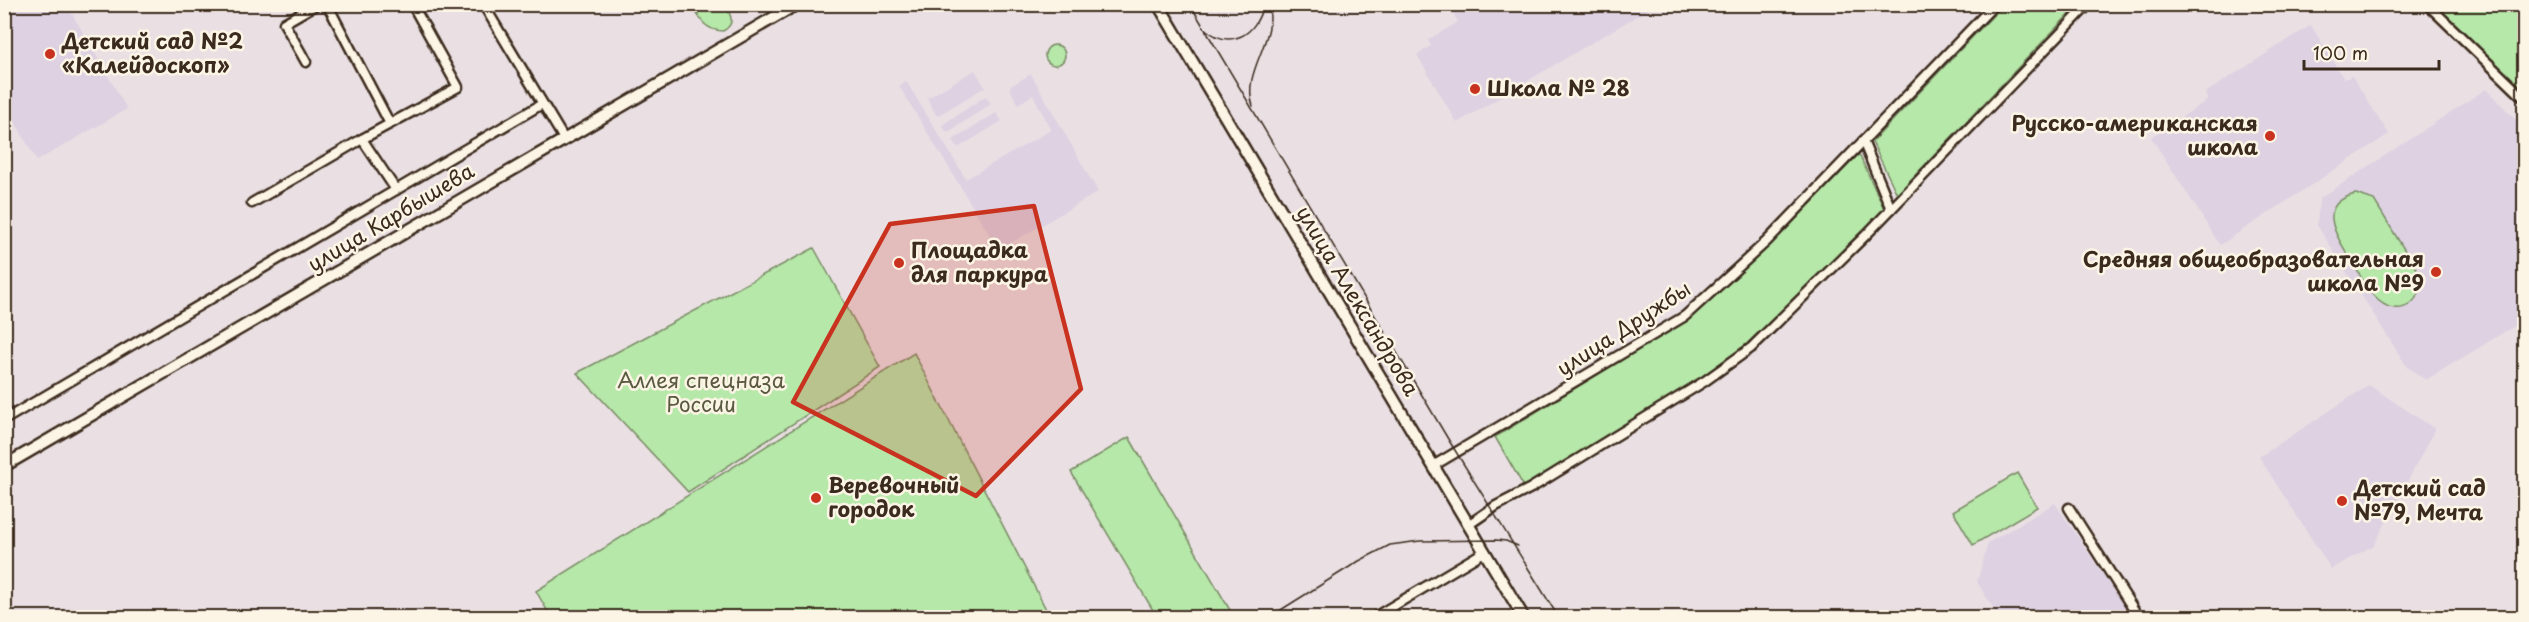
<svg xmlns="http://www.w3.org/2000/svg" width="2529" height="622" viewBox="0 0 2529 622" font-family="'Playpen Sans',sans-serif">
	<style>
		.built { fill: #ddd1e2 }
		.green { fill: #b6e8a9; stroke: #788964; stroke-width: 1.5 }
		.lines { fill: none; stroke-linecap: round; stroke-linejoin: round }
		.minor-casing { stroke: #3b2a1e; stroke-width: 13 }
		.tertiary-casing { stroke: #3b2a1e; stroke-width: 15 }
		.secondary-casing { stroke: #3b2a1e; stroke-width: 15 }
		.minor { stroke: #fcf5e5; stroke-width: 8 }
		.tertiary { stroke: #fcf5e5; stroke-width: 10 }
		.secondary { stroke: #fcf5e5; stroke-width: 10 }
		.tram { stroke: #3b2a1e; stroke-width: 1.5 }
		.marked { fill: #c8321e; fill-opacity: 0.2; stroke: #c8321e; stroke-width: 4.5; stroke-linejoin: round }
		.poi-dot { fill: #c8321e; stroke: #fcf5e5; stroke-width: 2 }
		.labels { text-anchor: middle; stroke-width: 5; stroke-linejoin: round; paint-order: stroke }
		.poi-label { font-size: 21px; font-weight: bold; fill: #3b2a1e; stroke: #fcf5e5; text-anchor: start }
		.street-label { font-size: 21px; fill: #3b2a1e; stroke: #fcf5e5 }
		.park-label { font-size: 21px; fill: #5a5a41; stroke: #fcf5e5 }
	</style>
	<rect width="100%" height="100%" fill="#eae0e3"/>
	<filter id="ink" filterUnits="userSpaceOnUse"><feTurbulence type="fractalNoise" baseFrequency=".0167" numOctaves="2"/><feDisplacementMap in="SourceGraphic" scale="12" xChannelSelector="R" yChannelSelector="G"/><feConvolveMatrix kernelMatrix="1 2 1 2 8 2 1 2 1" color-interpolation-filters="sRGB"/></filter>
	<g filter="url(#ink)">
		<g class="built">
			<path d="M4 5H67L127 109 37 161 5 104Z"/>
			<path d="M1448 5H1655L1457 123 1417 55 1431 46 1428 40 1458 22Z"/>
			<path d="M2311 25 2344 79 2352 76 2389 134 2220 245 2151 137 2208 100 2205 93Z"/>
			<path d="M975 70 985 87 937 116 927 98Z"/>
			<path d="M1031 74 1098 192 999 250 899 86 906 81 966 179 1051 130 1033 95 1018 104 1009 87Z"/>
			<path d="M2486 89 2524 128V320L2426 380 2407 367 2317 225 2319 199Z"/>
			<path d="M986 96 991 104 947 133 942 125Z"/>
			<path d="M996 113 1002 121 958 148 953 140Z"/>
			<path d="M2369 385 2435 429 2374 545 2331 569 2259 457Z"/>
			<path d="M2055 503 2131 617H1999L1977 582 1988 543Z"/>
		</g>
		<g class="green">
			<path d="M2004 4 2078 5 1897 194 1872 142Z"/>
			<path d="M692 5H725C731 15 736 24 723 31 704 30 700 19 692 5Z"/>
			<path d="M2434 5H2524V92Z"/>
			<circle cx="1055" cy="55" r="10"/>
			<path d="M1859 154 1884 209 1790 306 1747 345 1703 378 1524 487 1495 437 1688 320 1763 252Z"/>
			<path d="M2356 194 2374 200 2418 272C2427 299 2402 320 2379 301 2367 292 2361 276 2353 263 2339 240 2312 204 2356 194Z"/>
			<path d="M814 248 880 367 688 492 577 373Z"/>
			<path d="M914 353 1050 617H551L536 591Z"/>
			<path d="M1129 437 1234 617H1157L1071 472Z"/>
			<path d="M2017 473 2037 507 1973 545 1953 511Z"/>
		</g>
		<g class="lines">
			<defs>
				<g id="minor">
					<path d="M327 4 389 122"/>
					<path d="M483 4 564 139"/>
					<path d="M2427 4 2524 98"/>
					<path d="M306 62 284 23 317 4"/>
					<path d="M362 139 458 87 412 4"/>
					<path d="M1863 141 1891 209"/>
					<path d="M396 190 542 104"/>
					<path d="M4 420 396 190 362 139 252 203"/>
					<path d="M1433 466 1685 316 1767 241 1995 4"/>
					<path d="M2069 508 2139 618"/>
					<path d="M1468 525 1496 506 1531 488 1705 381 1751 348 1866 235 2089 4"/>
					<path d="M1373 618 1484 552"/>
				</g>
				<path id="tertiary" d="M4 466 797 4"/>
				<path id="secondary" d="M1158 4 1524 618"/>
			</defs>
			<use href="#minor" class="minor-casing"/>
			<use href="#tertiary" class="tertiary-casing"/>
			<use href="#secondary" class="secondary-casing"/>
			<use href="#minor" class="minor"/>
			<use href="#tertiary" class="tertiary"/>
			<use href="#secondary" class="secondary"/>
			<g class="tram">
				<path d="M1190 4 1448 439 1559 618"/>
				<path d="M1204 28C1230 51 1257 35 1263 4"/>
				<path d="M1253 106C1241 71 1279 38 1268 4"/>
				<path d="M1268 618 1359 561 1390 545 1420 541 1496 540 1506 541 1518 546"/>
			</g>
		</g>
	</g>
	<path class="marked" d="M1034 206 1081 389 976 496 793 402 890 224Z"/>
	<g class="poi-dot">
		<circle cx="50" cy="54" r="6"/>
		<circle cx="1475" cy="89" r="6"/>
		<circle cx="2270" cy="136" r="6"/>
		<circle cx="899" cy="263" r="6"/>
		<circle cx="2436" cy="272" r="6"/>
		<circle cx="816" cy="498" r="6"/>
		<circle cx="2342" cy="501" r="6"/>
	</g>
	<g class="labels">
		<g class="poi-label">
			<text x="62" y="49">Детский сад №2<tspan x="62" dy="24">«Калейдоскоп»</tspan></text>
			<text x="1487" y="96">Школа № 28</text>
			<text x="2258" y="131" text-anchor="end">Русско-американская<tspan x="2258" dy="24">школа</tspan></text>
			<text x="911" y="258">Площадка<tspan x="911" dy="24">для паркура</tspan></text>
			<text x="2424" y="267" text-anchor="end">Средняя общеобразовательная<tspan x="2424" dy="24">школа №9</tspan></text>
			<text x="828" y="493">Веревочный<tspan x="828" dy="24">городок</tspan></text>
			<text x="2354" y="496">Детский сад<tspan x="2354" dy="24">№79, Мечта</tspan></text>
		</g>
		<g class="street-label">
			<text transform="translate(391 218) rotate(-31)" y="7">улица Карбышева</text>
			<text transform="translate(1357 301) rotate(59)" y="7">улица Александрова</text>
			<text transform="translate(1624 329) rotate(-33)" y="7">улица Дружбы</text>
		</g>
		<g class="park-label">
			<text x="701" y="388">Аллея спецназа<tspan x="701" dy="24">России</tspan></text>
		</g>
	</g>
	<rect width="2529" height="622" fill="none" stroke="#fcf5e5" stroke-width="24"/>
	<rect x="12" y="12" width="2505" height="598" fill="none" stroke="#3b2a1e" stroke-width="2" filter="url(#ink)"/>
	<path d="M2304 60v9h135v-9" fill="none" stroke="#3b2a1e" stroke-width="3"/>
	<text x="2313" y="60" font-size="18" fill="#3b2a1e" stroke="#fcf5e5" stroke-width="4.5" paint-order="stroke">100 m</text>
</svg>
